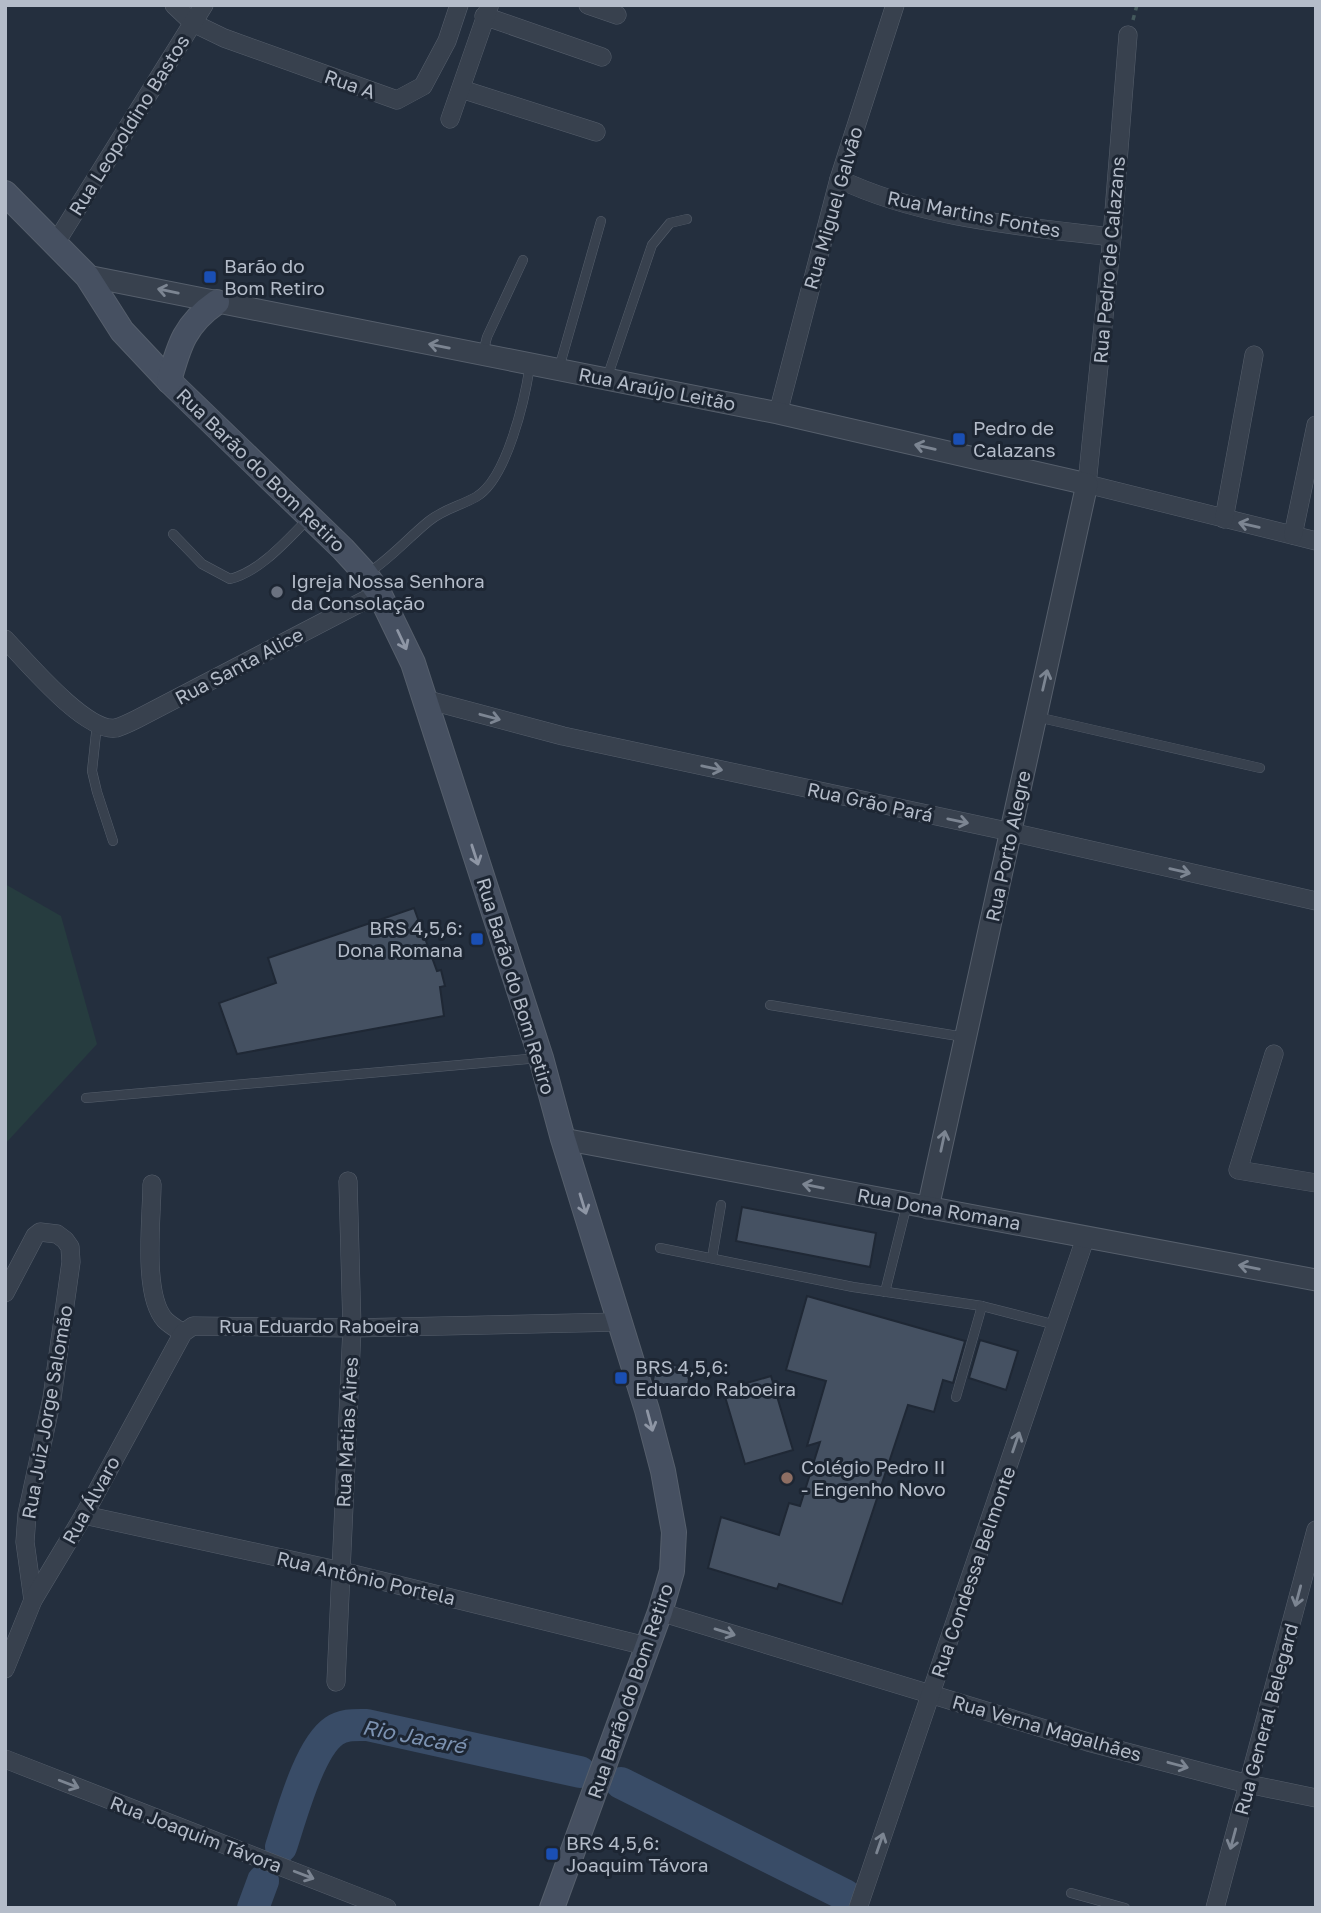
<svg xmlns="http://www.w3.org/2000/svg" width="1321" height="1913" viewBox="0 0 1321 1913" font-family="'Golos Text',sans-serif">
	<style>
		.green { fill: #263c3f }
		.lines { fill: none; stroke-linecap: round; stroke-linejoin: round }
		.river { stroke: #394c67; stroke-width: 32 }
		.building { fill: #455162; stroke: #1f2835; stroke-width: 2 }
		.service-casing { stroke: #565f6c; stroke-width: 10 }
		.minor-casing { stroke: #565f6c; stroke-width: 19 }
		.tertiary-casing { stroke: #565f6c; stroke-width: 23 }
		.secondary-casing { stroke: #565f6c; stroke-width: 26 }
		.path { stroke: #44595c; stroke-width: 3.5; stroke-dasharray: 5 5; stroke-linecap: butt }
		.service { stroke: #38414e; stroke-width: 9 }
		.minor { stroke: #38414e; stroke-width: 18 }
		.tertiary { stroke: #38414e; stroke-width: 21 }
		.secondary { stroke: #465061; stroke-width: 24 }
		.oneway { stroke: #7c8592 }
		.oneway2 { stroke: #8e96a5 }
		.transit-dot { fill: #1a4fb4; stroke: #1d2633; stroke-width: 2.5 }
		.worship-dot { fill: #6b7280; stroke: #1d2633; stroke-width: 2.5 }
		.education-dot { fill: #8d6e63; stroke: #1d2633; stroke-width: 2.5 }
		.labels { text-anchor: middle; stroke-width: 6; stroke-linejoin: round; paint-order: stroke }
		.street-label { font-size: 19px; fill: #b4bcc9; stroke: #1d2633 }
		.poi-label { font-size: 19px; fill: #b4bcc9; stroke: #1d2633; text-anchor: start }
		.water-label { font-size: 21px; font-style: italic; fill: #7c92b1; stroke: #1d2633 }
	</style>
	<rect width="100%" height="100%" fill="#242f3e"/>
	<path class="green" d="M5 884 61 916 97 1044 5 1144Z"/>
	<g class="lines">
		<g class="river">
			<path d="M621 1783 845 1895"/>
			<path d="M281 1847C291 1817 309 1748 334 1731 344 1724 355 1725 367 1725L580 1772"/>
			<path d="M253 1908 263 1881"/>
		</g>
	</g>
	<g class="building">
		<path d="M414 908 437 971 441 970 445 986 440 987 444 1016 237 1054 219 1003 276 983 268 958Z"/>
		<path d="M742 1207 876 1233 870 1267 736 1241Z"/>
		<path d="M807 1296 965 1341 953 1383 943 1380 934 1412 908 1405 842 1604 779 1584 777 1589 708 1568 721 1517 779 1535 789 1503 800 1506 820 1442 807 1446 826 1381 786 1370Z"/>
		<path d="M980 1340 1018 1351 1006 1390 969 1378Z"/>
		<path d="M657 1361 691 1369 687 1390 655 1386 653 1380Z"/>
		<path d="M771 1376 793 1450 745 1464 723 1390Z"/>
	</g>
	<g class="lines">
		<defs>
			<g id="service">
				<path d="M483 353 487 337 523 260"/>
				<path d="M559 368 601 221"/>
				<path d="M607 378 652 245 670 223 687 219"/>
				<path d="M173 534 202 564 230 579C261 571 287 540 309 518"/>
				<path d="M368 573C390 559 408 538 429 521 444 509 460 506 476 497 507 479 525 399 530 365"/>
				<path d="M1037 717 1260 768"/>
				<path d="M97 724 92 771 97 792 113 841"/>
				<path d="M770 1005 964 1037"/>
				<path d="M86 1098 539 1058"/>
				<path d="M660 1248 853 1287 982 1306 1056 1325"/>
				<path d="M712 1258 721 1205"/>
				<path d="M885 1292 907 1204"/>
				<path d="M956 1397 982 1306"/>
				<path d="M1071 1893 1125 1908"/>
			</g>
			<g id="minor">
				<path d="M174 5 193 23 224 38 397 100 423 86 447 41 459 5"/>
				<path d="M588 5 617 15"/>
				<path d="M484 16 602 57"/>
				<path d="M1128 35 1112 237 1087 484 1316 541"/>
				<path d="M461 89 596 132"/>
				<path d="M450 119 489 7"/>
				<path d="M839 179C923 219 1021 226 1112 237"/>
				<path d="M55 244 204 5"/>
				<path d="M778 413 839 179 895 5"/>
				<path d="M1224 519 1254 355"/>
				<path d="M1293 535 1316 425"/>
				<path d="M5 639C26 661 86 733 116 728 123 726 131 722 137 719L379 593"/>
				<path d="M424 699 563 736 1011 832 1316 901"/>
				<path d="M1274 1054 1238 1170 1316 1183"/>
				<path d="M152 1184C152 1217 142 1295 165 1320 170 1325 177 1329 183 1333"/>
				<path d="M5 1293 35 1236 40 1232 57 1234 65 1240 70 1247 71 1262 52 1398 27 1514 25 1542 33 1600"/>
				<path d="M84 1515 341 1571 646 1646"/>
				<path d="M660 1612 1088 1742 1248 1784 1316 1798"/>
				<path d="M5 1669 33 1600 84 1515 183 1333 193 1326 352 1328 620 1322"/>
				<path d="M336 1682 352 1328 348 1181"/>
				<path d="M5 1759 387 1908"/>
				<path d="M858 1908 1086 1236"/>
				<path d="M1215 1908 1316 1530"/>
			</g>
			<g id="tertiary">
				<path d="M87 276 778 413 1087 484 928 1208"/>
				<path d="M563 1139 1316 1280"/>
			</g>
			<g id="secondary">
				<path d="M5 193 87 276 122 331 169 381 343 549 364 572 379 593 413 663 541 1058 563 1139 647 1410 663 1471 674 1532 672 1571 660 1612 552 1908"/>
				<path d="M169 381C179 345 185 324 217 302"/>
			</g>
		</defs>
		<use href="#service" class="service-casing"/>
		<use href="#minor" class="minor-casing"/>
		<use href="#tertiary" class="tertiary-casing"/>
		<use href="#secondary" class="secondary-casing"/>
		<path class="path" d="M1133 20 1137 5"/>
		<use href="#service" class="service"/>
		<use href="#minor" class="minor"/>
		<use href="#tertiary" class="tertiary"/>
		<use href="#secondary" class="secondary"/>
	</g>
	<defs><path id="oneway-shaft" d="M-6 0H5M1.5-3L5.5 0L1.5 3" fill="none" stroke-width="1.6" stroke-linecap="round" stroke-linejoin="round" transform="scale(1.75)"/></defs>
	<g class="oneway">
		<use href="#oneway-shaft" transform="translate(168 291) rotate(-168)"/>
		<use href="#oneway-shaft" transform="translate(439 346) rotate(-169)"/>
		<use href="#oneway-shaft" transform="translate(925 447) rotate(-167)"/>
		<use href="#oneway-shaft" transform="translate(1249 525) rotate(-167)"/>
		<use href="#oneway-shaft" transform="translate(1045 680) rotate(-77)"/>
		<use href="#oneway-shaft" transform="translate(490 717) rotate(15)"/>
		<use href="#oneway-shaft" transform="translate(712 768) rotate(12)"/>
		<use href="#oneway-shaft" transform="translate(958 821) rotate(12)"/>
		<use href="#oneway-shaft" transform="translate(1180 871) rotate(13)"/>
		<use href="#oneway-shaft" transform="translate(943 1141) rotate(-78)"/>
		<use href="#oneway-shaft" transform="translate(813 1186) rotate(-169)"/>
		<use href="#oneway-shaft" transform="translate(1249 1267) rotate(-169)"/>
		<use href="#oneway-shaft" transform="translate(1016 1442) rotate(-71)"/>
		<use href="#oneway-shaft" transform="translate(1298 1596) rotate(105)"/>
		<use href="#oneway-shaft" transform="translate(725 1632) rotate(17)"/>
		<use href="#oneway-shaft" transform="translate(1178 1765) rotate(15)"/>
		<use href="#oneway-shaft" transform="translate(69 1784) rotate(21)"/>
		<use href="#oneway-shaft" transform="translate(1233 1839) rotate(105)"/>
		<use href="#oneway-shaft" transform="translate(880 1843) rotate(-71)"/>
		<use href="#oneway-shaft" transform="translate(304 1875) rotate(21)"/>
	</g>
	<g class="oneway2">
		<use href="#oneway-shaft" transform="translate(402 640) rotate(65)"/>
		<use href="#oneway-shaft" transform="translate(475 855) rotate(72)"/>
		<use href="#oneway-shaft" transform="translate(583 1204) rotate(73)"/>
		<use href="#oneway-shaft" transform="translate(650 1421) rotate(75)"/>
	</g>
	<g class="transit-dot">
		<rect x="203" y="270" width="14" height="14" rx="3.5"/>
		<rect x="952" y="432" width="14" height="14" rx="3.5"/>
		<rect x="470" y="932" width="14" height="14" rx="3.5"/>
		<rect x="614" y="1371" width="14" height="14" rx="3.5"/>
		<rect x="545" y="1847" width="14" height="14" rx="3.5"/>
	</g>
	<circle class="worship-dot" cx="277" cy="592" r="7"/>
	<circle class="education-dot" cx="787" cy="1478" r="7"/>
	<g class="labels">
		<g class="street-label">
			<text transform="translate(350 84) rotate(19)" y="7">Rua A</text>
			<text transform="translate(129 125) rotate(-58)" y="7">Rua Leopoldino Bastos</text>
			<text transform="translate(833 208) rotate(-74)" y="7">Rua Miguel Galvão</text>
			<text transform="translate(974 214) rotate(11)" y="7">Rua Martins Fontes</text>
			<text transform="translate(1109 260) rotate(-85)" y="7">Rua Pedro de Calazans</text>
			<text transform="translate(657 389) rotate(11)" y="7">Rua Araújo Leitão</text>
			<text transform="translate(261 470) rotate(44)" y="7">Rua Barão do Bom Retiro</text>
			<text transform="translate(239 666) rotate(-28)" y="7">Rua Santa Alice</text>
			<text transform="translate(870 802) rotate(12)" y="7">Rua Grão Pará</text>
			<text transform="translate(1008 846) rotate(-78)" y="7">Rua Porto Alegre</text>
			<text transform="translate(516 986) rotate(73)" y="7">Rua Barão do Bom Retiro</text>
			<text transform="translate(939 1209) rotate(10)" y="7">Rua Dona Romana</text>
			<text x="319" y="1333">Rua Eduardo Raboeira</text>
			<text transform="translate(47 1412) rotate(-80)" y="7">Rua Juiz Jorge Salomão</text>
			<text transform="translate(347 1432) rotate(-87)" y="7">Rua Matias Aires</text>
			<text transform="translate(91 1500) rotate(-61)" y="7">Rua Álvaro</text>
			<text transform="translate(973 1572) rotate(-71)" y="7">Rua Condessa Belmonte</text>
			<text transform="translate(366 1578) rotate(13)" y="7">Rua Antônio Portela</text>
			<text transform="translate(630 1691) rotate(-71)" y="7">Rua Barão do Bom Retiro</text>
			<text transform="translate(1266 1719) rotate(-75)" y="7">Rua General Belegard</text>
			<text transform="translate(1047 1728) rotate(16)" y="7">Rua Verna Magalhães</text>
			<text transform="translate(196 1834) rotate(21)" y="7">Rua Joaquim Távora</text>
		</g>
		<g class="poi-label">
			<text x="224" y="273">Barão do<tspan x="224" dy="22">Bom Retiro</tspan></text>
			<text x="973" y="435">Pedro de<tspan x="973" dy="22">Calazans</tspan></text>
			<text x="291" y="588">Igreja Nossa Senhora<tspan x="291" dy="22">da Consolação</tspan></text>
			<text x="463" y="935" text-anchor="end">BRS 4,5,6:<tspan x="463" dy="22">Dona Romana</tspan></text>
			<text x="635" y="1374">BRS 4,5,6:<tspan x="635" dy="22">Eduardo Raboeira</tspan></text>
			<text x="801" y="1474">Colégio Pedro II<tspan x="801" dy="22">- Engenho Novo</tspan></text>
			<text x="566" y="1850">BRS 4,5,6:<tspan x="566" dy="22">Joaquim Távora</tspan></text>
		</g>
		<g class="water-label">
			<text transform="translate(414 1737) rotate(11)" y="7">Rio Jacaré</text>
		</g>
	</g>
	<rect width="1321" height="1913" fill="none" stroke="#b4bcc9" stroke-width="14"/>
</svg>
